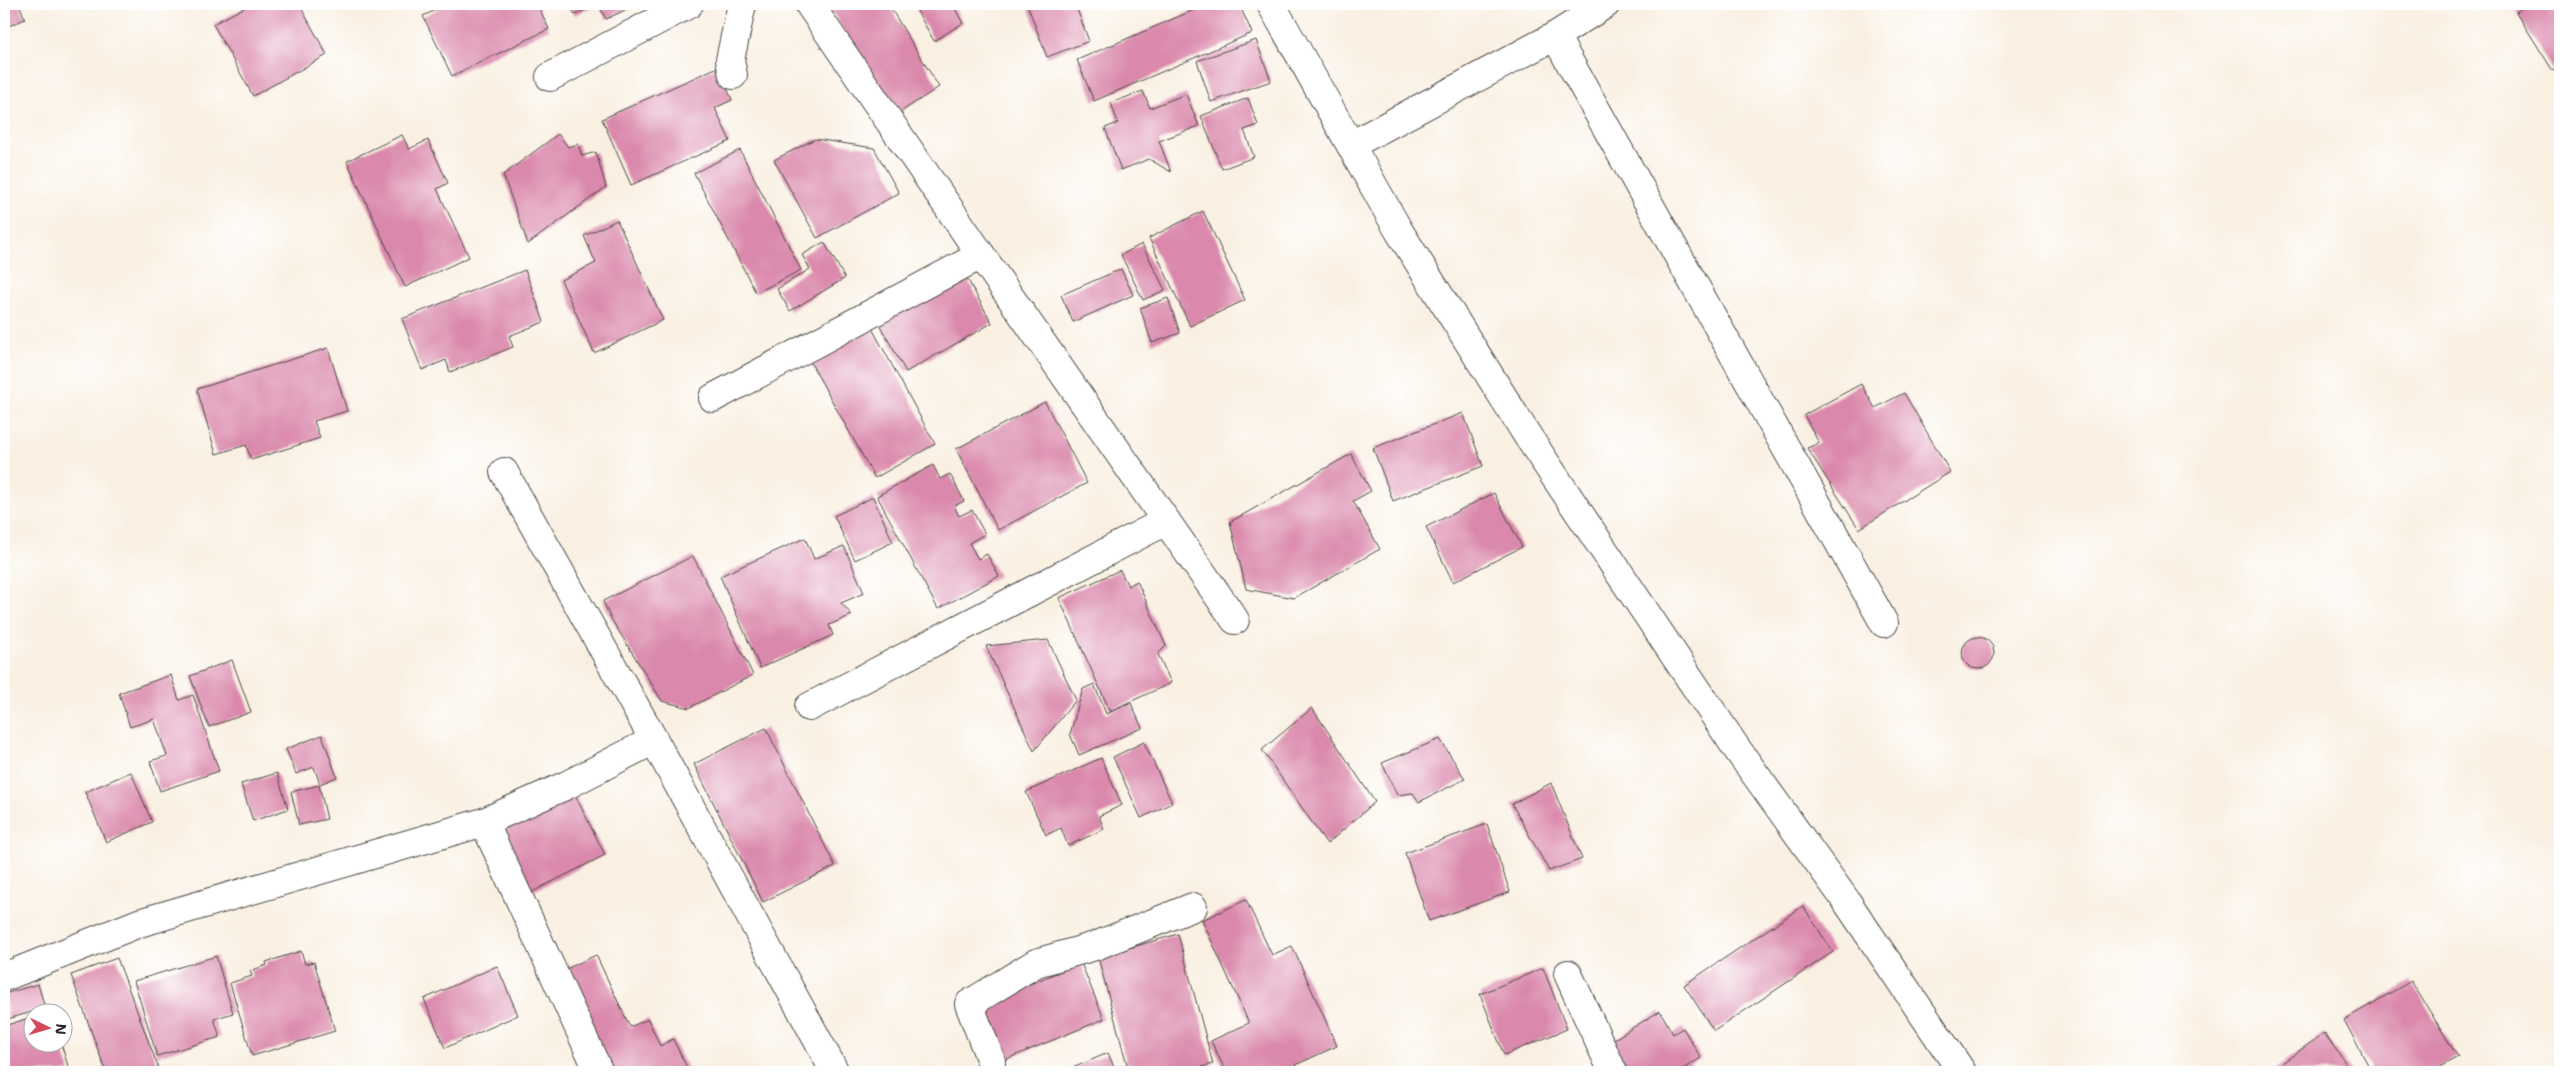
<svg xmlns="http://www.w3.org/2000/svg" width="2564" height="1076" viewBox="0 0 2564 1076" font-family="'Shantell Sans',sans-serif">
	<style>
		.building { fill: #da88ab }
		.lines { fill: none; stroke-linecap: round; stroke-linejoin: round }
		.street-casing { stroke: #4a4946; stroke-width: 30 }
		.street { stroke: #fff; stroke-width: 28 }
	</style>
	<rect width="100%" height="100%" fill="#fff"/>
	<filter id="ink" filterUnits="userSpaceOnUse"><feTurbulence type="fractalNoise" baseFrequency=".02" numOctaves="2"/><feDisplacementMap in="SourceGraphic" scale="10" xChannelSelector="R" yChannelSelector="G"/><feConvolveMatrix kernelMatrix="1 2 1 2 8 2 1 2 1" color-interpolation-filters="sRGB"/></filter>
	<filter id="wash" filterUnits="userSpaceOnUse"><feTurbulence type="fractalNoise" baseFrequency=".0096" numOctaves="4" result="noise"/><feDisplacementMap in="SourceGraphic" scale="20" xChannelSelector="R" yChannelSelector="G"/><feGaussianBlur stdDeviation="1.12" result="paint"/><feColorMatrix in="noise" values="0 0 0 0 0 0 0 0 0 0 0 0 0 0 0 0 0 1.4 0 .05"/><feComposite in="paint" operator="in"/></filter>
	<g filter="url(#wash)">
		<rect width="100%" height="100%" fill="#f9f0e2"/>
		<g id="blocks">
			<g class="building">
				<path d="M4 4H19L25 19 4 28Z"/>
				<path d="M251 4H299L327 55 253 96 213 24Z"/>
				<path d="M448 4H537L549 29 452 76 423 16Z"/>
				<path d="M569 4H638L606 19 598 4 575 15Z"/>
				<path d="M827 4H888L939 87 896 115Z"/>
				<path d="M913 4H952L963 23 934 41Z"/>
				<path d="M1027 4H1075L1089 41 1047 57Z"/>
				<path d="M1208 4H1239L1252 33 1094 101 1077 60Z"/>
				<path d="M2527 4H2560V67L2553 71 2516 12Z"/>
				<path d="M1256 40 1271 81 1211 102 1197 61Z"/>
				<path d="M718 67 732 100 715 108 730 141 631 185 602 119Z"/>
				<path d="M1143 91 1150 108 1186 94 1199 126 1159 141 1171 172 1149 159 1121 170 1105 128 1118 123 1111 103Z"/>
				<path d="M1248 98 1258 125 1244 130 1254 157 1222 169 1201 116Z"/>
				<path d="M558 134 568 147 578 144 582 156 596 152 606 187 528 244 503 175Z"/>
				<path d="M402 135 409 149 428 140 448 183 437 189 469 257 405 287 347 161Z"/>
				<path d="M815 139 874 148 899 193 817 238 774 160Z"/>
				<path d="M740 150 801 270 756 293 694 173Z"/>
				<path d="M1203 211 1245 300 1190 326 1149 238Z"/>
				<path d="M617 220 663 320 594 353 561 280 596 263 584 236Z"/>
				<path d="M824 242 845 278 790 311 777 289 810 269 802 255Z"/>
				<path d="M1142 244 1165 290 1143 300 1121 255Z"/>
				<path d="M1121 269 1133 295 1073 322 1061 295Z"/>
				<path d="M525 270 544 322 509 336 513 347 450 372 446 360 422 370 402 319Z"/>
				<path d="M964 273 992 323 906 372 878 322Z"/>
				<path d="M1168 298 1180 333 1152 343 1140 308Z"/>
				<path d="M868 321 935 444 875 478 807 356Z"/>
				<path d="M328 348 347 411 314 421 320 438 251 460 246 445 216 454 197 389Z"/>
				<path d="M1861 384 1875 408 1904 393 1950 472 1859 529 1807 448 1819 443 1804 415Z"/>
				<path d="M1045 402 1087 483 998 530 956 449Z"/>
				<path d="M1463 413 1483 466 1393 501 1373 448Z"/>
				<path d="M1351 454 1371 491 1353 501 1380 549 1294 598 1246 589 1230 522Z"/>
				<path d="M933 465 940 479 950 474 964 501 954 506 959 516 972 510 985 534 969 543 978 559 987 554 999 576 938 609 877 496Z"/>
				<path d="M1494 493 1522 547 1453 582 1426 527Z"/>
				<path d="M873 497 893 542 855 560 834 516Z"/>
				<path d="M805 538 814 559 844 546 864 593 841 603 852 615 829 625 833 635 760 668 720 576Z"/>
				<path d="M693 556 753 675 689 708 662 701 610 617 603 601Z"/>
				<path d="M1120 570 1128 586 1137 581 1166 646 1158 654 1171 683 1110 711 1059 598Z"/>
				<circle cx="1978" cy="653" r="16"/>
				<path d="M1048 640 1076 700 1034 751 986 646Z"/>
				<path d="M232 660 251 712 209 727 190 676Z"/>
				<path d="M171 675 179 700 193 695 219 771 160 791 150 761 167 756 154 719 130 727 119 693Z"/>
				<path d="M1094 684 1106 714 1131 703 1142 728 1079 755 1070 734 1083 689Z"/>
				<path d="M1312 708 1375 802 1327 844 1262 750Z"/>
				<path d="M766 728 835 866 763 902 694 764Z"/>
				<path d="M322 735 337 777 320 784 314 767 296 774 286 749Z"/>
				<path d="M1440 739 1465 779 1419 802 1413 793 1397 795 1382 763Z"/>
				<path d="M1144 742 1172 803 1141 818 1113 757Z"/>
				<path d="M1101 758 1122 805 1099 816 1104 829 1068 846 1061 828 1046 835 1026 792Z"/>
				<path d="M131 772 152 822 106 842 85 792Z"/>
				<path d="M277 773 288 809 253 821 241 784Z"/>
				<path d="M1551 783 1582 859 1549 871 1512 804Z"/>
				<path d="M319 785 327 819 299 825 291 792Z"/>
				<path d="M573 791 605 855 532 892 500 828Z"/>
				<path d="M1487 824 1510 892 1429 921 1405 853Z"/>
				<path d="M1246 900 1272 955 1292 946 1337 1046 1280 1072H1226L1211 1041 1249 1023 1202 920Z"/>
				<path d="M1803 906 1833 952 1714 1031 1684 985Z"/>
				<path d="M1178 934 1213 1064 1182 1072H1129L1098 957Z"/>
				<path d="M301 951 305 964 314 962 335 1031 252 1056 230 983 252 976 250 971 267 965 266 962Z"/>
				<path d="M596 955 630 1027 648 1019 660 1046 673 1039 688 1070 612 1072 564 970Z"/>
				<path d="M216 956 233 1013 214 1019 220 1037 157 1056 134 981Z"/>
				<path d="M117 958 160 1072H106L71 975Z"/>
				<path d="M1081 963 1104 1019 997 1063 974 1007Z"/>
				<path d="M497 966 518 1015 445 1048 424 999Z"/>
				<path d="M1543 968 1567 1029 1504 1055 1480 994Z"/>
				<path d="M2411 981 2458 1057 2430 1072H2372L2344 1020Z"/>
				<path d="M38 984 45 1008 8 1019 4 994Z"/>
				<path d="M1660 1011 1673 1034 1683 1028 1701 1058 1678 1072H1630L1611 1041Z"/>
				<path d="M32 1017V1044H61L70 1072H4V1026Z"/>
				<path d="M2324 1033 2352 1072H2270Z"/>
				<path d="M1108 1053 1116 1072H1063Z"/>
			</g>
		</g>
	</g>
	<g filter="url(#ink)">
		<use href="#blocks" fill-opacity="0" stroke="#4a4946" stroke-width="1"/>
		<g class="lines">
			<defs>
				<g id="street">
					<path d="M809 4 981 255 1235 620"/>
					<path d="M1271 4 1399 231 1527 435 1737 749 1847 902 1962 1072"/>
					<path d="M1606 4 1555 36 1606 4"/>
					<path d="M733 75 730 60 742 4"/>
					<path d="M550 77 689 4"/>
					<path d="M1351 145 1555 36 1884 623"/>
					<path d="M713 398 981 255"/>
					<path d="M504 472 654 740 835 1072"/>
					<path d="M809 707 1166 521"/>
					<path d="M484 822 599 1072"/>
					<path d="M1568 974 1613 1072"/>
					<path d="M4 977 139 923 484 822 567 785 654 740"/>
					<path d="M991 1072V1061L969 1004 1036 963 1095 946 1193 907"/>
				</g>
			</defs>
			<use href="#street" class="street-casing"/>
			<use href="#street" class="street"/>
		</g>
	</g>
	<rect width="2564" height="1076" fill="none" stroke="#fff" stroke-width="20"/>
	<g transform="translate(48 1028) rotate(95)"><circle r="24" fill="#ffffff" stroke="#aaaaaa"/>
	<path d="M0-4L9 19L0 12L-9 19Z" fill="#d1495b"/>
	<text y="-8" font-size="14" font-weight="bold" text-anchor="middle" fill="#2b2b2b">N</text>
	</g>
</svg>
